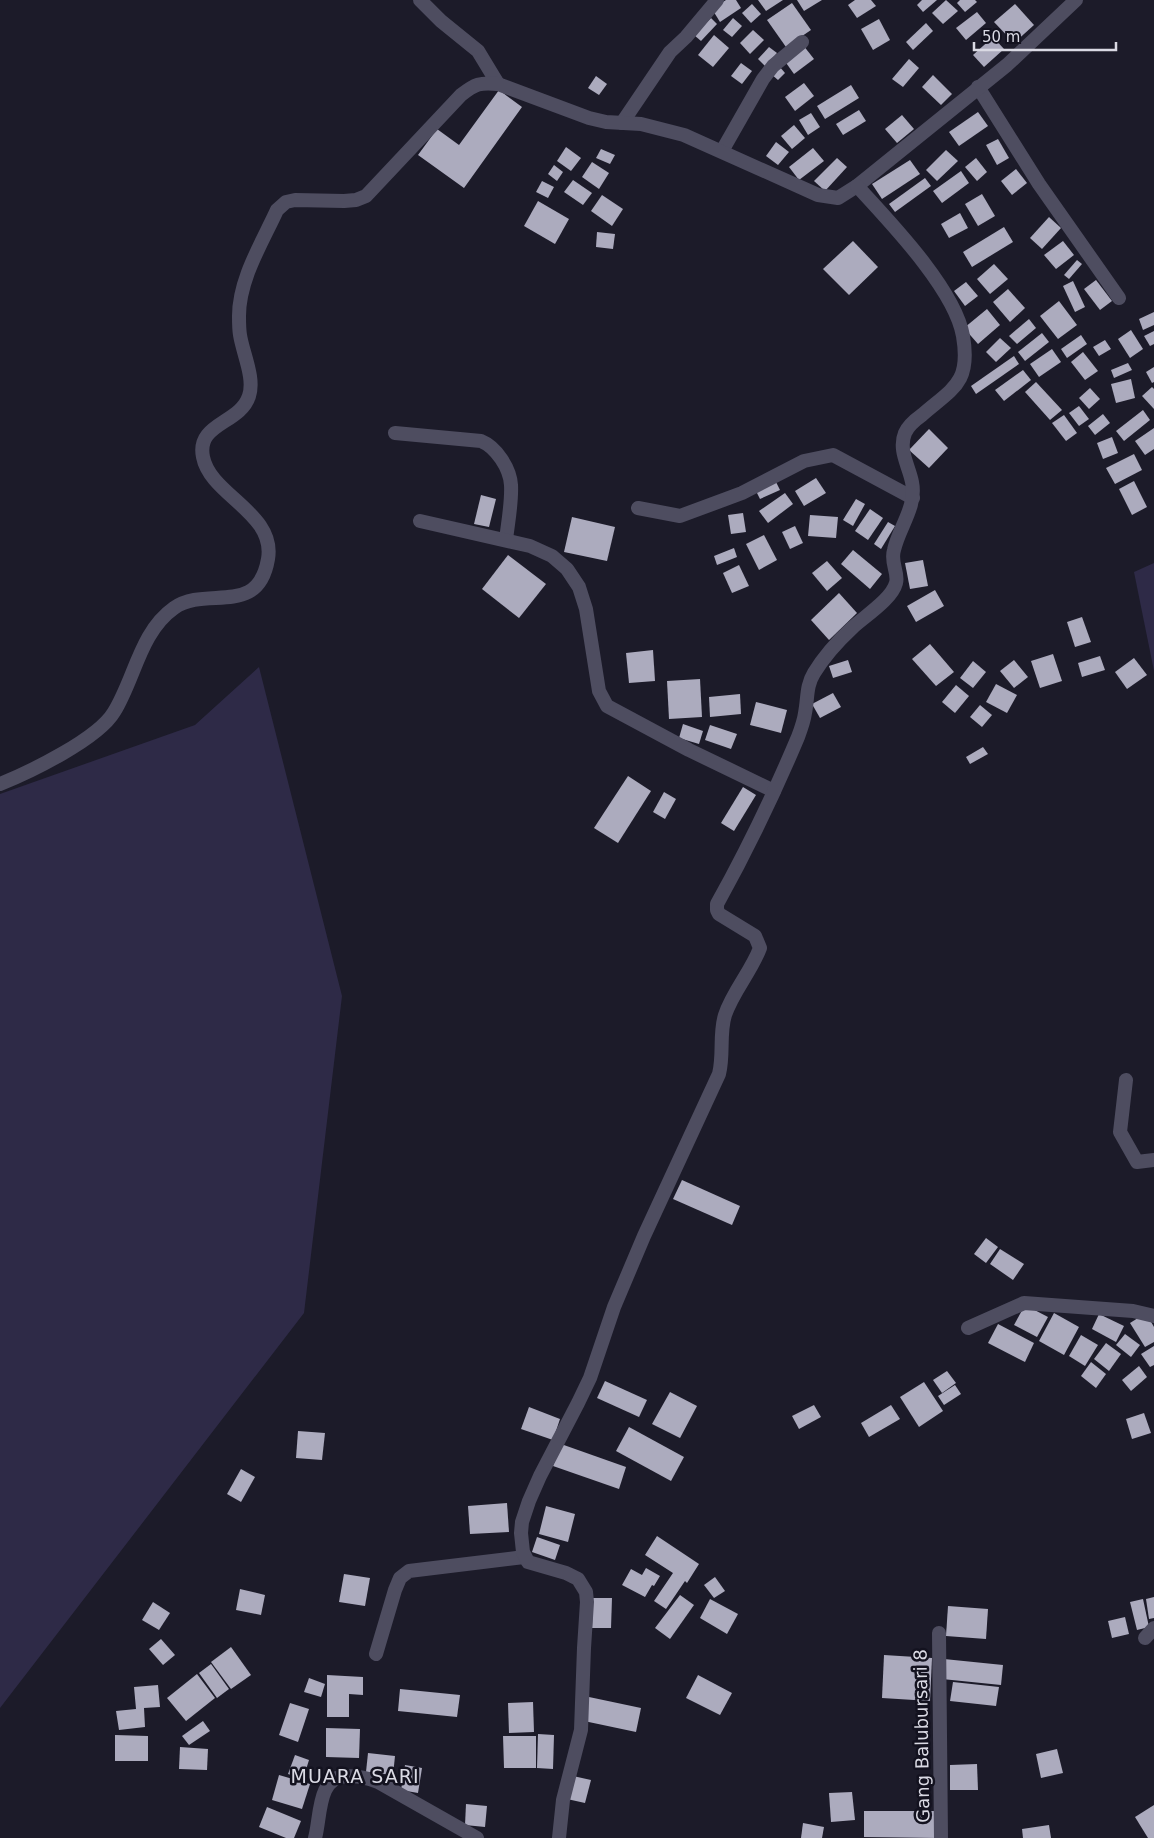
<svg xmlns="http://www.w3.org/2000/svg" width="1154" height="1838" viewBox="0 0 1154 1838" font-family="'DejaVu Sans',sans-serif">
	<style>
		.green { fill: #2e2a47 }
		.building { fill: #acabbe }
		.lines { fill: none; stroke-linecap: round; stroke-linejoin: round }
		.minor { stroke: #4e4d60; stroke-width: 14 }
		.labels { text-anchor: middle; stroke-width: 5; stroke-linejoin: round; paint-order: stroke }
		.street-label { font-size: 18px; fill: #dadae4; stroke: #13121f }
		.neighbourhood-label { font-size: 19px; letter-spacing: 1px; fill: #dadae4; stroke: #13121f }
	</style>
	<rect width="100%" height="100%" fill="#1c1b29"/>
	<g class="green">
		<path d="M1154 563V671L1134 572Z"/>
		<path d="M259 667 342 996 304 1313 0 1708V794L195 725Z"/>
	</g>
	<g class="building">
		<path d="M726 0H736L741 8 720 22 712 9Z"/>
		<path d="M758 0H783L766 11Z"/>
		<path d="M797 0H822L804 11Z"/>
		<path d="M855 0H871L876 6 857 18 848 5Z"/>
		<path d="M922 0H937L923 12 917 5Z"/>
		<path d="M946 0 958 11 943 24 932 13Z"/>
		<path d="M960 0H975L977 2 965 12 957 3Z"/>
		<path d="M792 3 811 30 786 47 767 20Z"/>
		<path d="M752 4 761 14 751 23 742 13Z"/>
		<path d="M1015 4 1034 25 1014 43 994 22Z"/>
		<path d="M977 12 986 23 966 40 956 28Z"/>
		<path d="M711 18 717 24 701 41 694 35Z"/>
		<path d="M733 18 742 26 732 37 723 30Z"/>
		<path d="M879 19 890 40 873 50 861 29Z"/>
		<path d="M926 23 933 31 913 50 906 42Z"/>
		<path d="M753 30 764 40 750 54 740 43Z"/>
		<path d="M714 35 729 48 713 67 698 55Z"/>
		<path d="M993 37 1004 49 984 67 973 55Z"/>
		<path d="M803 45 814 59 794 74 784 60Z"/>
		<path d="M769 47 777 53 765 66 758 59Z"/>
		<path d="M909 59 919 68 903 87 892 79Z"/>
		<path d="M741 63 752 71 742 84 731 76Z"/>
		<path d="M779 66 785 73 778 80 771 74Z"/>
		<path d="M933 75 952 94 941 105 922 87Z"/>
		<path d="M596 76 607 84 599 95 588 88Z"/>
		<path d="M804 83 814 96 795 111 785 97Z"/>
		<path d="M851 85 859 98 825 119 817 106Z"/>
		<path d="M499 90 522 107 464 188 418 155 437 129 459 145Z"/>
		<path d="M859 110 866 121 843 135 836 124Z"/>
		<path d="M978 112 988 126 959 146 949 132Z"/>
		<path d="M811 113 820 127 808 135 799 120Z"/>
		<path d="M902 115 914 129 897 143 885 129Z"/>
		<path d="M794 125 805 138 792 149 781 136Z"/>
		<path d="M998 139 1009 158 997 165 986 145Z"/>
		<path d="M776 142 789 152 778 165 766 156Z"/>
		<path d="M566 147 581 158 571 171 557 161Z"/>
		<path d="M813 148 824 161 799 180 789 167Z"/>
		<path d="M601 149 615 155 610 164 596 158Z"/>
		<path d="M946 150 958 161 937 181 926 170Z"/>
		<path d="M837 158 847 167 825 191 814 181Z"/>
		<path d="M976 158 987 172 977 181 965 167Z"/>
		<path d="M910 160 920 174 882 199 872 184Z"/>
		<path d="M592 162 609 173 599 189 582 177Z"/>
		<path d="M554 165 563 172 557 181 548 174Z"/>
		<path d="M1016 169 1027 183 1012 195 1001 181Z"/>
		<path d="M961 171 969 183 942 203 933 191Z"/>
		<path d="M925 178 931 186 895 212 889 204Z"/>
		<path d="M573 180 592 193 583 205 564 192Z"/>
		<path d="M542 181 554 187 548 198 536 192Z"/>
		<path d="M982 194 995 216 978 226 965 204Z"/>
		<path d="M602 195 623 209 612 226 591 211Z"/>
		<path d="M538 201 569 219 555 244 524 226Z"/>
		<path d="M960 213 968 228 949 238 941 224Z"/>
		<path d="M1049 217 1061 228 1042 249 1030 238Z"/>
		<path d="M1004 227 1013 242 972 267 963 252Z"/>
		<path d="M597 232 615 234 613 249 596 247Z"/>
		<path d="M853 241 878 267 849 295 823 269Z"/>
		<path d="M1063 241 1074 255 1056 269 1044 255Z"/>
		<path d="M1077 260 1082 264 1069 279 1064 275Z"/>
		<path d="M994 264 1008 279 990 294 977 279Z"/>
		<path d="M1096 280 1112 301 1100 310 1084 289Z"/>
		<path d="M1073 281 1085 307 1075 312 1063 286Z"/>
		<path d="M966 282 978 296 965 306 954 291Z"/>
		<path d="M1008 289 1025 308 1010 322 993 302Z"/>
		<path d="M1059 301 1077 325 1058 339 1040 316Z"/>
		<path d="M987 309 1000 325 978 344 964 328Z"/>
		<path d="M1154 312V325L1143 330 1139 319Z"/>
		<path d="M1029 319 1036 328 1017 344 1009 336Z"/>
		<path d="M1131 330 1143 349 1130 358 1118 339Z"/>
		<path d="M1154 331V344L1150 346 1144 336Z"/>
		<path d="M1042 333 1049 342 1025 361 1018 352Z"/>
		<path d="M1081 335 1087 344 1067 358 1061 349Z"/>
		<path d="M1000 338 1011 348 996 362 986 352Z"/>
		<path d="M1105 340 1111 349 1099 356 1093 347Z"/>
		<path d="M1052 349 1061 362 1039 377 1030 364Z"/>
		<path d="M1083 352 1098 371 1085 380 1071 362Z"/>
		<path d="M1014 356 1019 364 976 394 971 386Z"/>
		<path d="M1128 363 1132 370 1114 378 1111 370Z"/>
		<path d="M1154 367V382L1152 383 1146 372Z"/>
		<path d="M1023 370 1031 380 1004 401 995 390Z"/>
		<path d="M1131 379 1135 398 1116 403 1111 384Z"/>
		<path d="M1036 382 1062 410 1050 420 1025 392Z"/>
		<path d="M1152 387 1154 389V409L1142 396Z"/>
		<path d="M1090 388 1100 399 1089 409 1079 398Z"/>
		<path d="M1079 406 1089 419 1079 426 1069 413Z"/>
		<path d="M1143 410 1150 420 1124 441 1116 431Z"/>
		<path d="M1103 414 1110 423 1095 435 1088 426Z"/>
		<path d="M1064 415 1077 433 1066 441 1052 423Z"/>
		<path d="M1154 428V449L1145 455 1135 441Z"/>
		<path d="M929 429 948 448 929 468 909 450Z"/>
		<path d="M1112 437 1118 453 1103 459 1097 443Z"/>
		<path d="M1134 454 1142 470 1115 484 1106 468Z"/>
		<path d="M816 478 826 493 804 506 795 491Z"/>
		<path d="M1134 481 1147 507 1132 515 1119 489Z"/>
		<path d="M776 482 780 490 760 499 756 491Z"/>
		<path d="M785 493 793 504 768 523 759 511Z"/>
		<path d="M481 495 496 499 489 527 474 524Z"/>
		<path d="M856 499 865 504 853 526 843 520Z"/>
		<path d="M870 509 883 518 868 540 855 531Z"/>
		<path d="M743 513 746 532 731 534 728 515Z"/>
		<path d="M810 515 838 517 836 538 808 536Z"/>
		<path d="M572 517 615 527 607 561 564 552Z"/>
		<path d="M888 522 895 526 881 549 874 544Z"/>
		<path d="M795 526 803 543 790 549 782 532Z"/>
		<path d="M764 535 777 560 759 570 746 544Z"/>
		<path d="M734 548 737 557 717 565 714 556Z"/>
		<path d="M853 550 882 574 870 589 841 564Z"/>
		<path d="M508 555 546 584 519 618 482 589Z"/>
		<path d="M923 560 928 586 910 589 905 563Z"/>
		<path d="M827 561 842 578 827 591 812 573Z"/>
		<path d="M739 565 749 586 732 593 723 573Z"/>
		<path d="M935 590 944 606 916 622 907 606Z"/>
		<path d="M839 593 857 613 829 640 811 620Z"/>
		<path d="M1082 617 1091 642 1075 647 1067 622Z"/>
		<path d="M930 644 954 672 936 686 912 659Z"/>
		<path d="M653 650 655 681 629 683 626 653Z"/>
		<path d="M1053 654 1062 681 1040 688 1031 661Z"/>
		<path d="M1100 656 1105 670 1082 677 1078 663Z"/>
		<path d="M1134 658 1147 675 1127 689 1115 672Z"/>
		<path d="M848 660 852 672 833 678 829 666Z"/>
		<path d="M1014 660 1028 677 1014 688 1000 671Z"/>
		<path d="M973 661 986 672 973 688 960 678Z"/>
		<path d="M700 679 702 717 669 719 667 681Z"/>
		<path d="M996 684 1017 695 1007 713 986 702Z"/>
		<path d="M956 685 969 696 955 713 942 702Z"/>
		<path d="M833 693 841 707 820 718 812 704Z"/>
		<path d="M740 694 741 714 710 717 709 697Z"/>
		<path d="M756 702 787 710 781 733 750 725Z"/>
		<path d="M980 705 992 715 982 727 970 717Z"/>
		<path d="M683 724 703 731 699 744 679 738Z"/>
		<path d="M710 725 737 734 731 749 705 740Z"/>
		<path d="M983 747 988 754 970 764 966 757Z"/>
		<path d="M628 776 651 791 618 843 594 828Z"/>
		<path d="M743 787 756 795 734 831 721 823Z"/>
		<path d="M664 792 676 799 665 819 653 812Z"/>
		<path d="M682 1180 740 1206 732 1225 673 1199Z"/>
		<path d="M986 1238 998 1247 986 1263 974 1254Z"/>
		<path d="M1000 1249 1024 1264 1013 1280 990 1264Z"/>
		<path d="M1025 1305 1048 1317 1037 1337 1014 1325Z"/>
		<path d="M1054 1313 1079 1327 1064 1355 1039 1341Z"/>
		<path d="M1146 1313 1154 1327V1342L1145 1347 1130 1323Z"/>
		<path d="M1099 1314 1124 1326 1116 1342 1092 1329Z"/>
		<path d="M998 1324 1034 1343 1025 1362 988 1343Z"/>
		<path d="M1125 1334 1140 1345 1131 1357 1116 1345Z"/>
		<path d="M1081 1335 1098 1345 1085 1366 1069 1356Z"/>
		<path d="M1106 1343 1121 1354 1109 1371 1094 1359Z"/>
		<path d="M1154 1346V1365L1150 1367 1141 1354Z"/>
		<path d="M1091 1362 1106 1374 1096 1388 1081 1376Z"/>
		<path d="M1139 1366 1147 1377 1131 1391 1122 1380Z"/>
		<path d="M947 1371 956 1383 942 1393 933 1380Z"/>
		<path d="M605 1381 647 1400 639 1417 597 1398Z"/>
		<path d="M924 1382 943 1411 919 1427 900 1397Z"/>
		<path d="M955 1385 961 1394 944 1405 938 1396Z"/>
		<path d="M670 1392 697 1406 680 1438 652 1424Z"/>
		<path d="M814 1405 821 1417 799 1429 792 1416Z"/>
		<path d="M891 1405 900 1419 869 1437 861 1423Z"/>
		<path d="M529 1407 560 1419 553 1440 521 1429Z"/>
		<path d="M1144 1413 1151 1433 1132 1439 1126 1419Z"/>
		<path d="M629 1427 684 1457 671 1481 616 1451Z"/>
		<path d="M298 1431 325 1433 322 1460 296 1458Z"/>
		<path d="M561 1444 626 1467 619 1489 553 1466Z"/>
		<path d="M241 1469 255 1477 241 1502 227 1494Z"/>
		<path d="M507 1503 509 1532 470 1534 468 1506Z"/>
		<path d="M546 1506 575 1514 568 1542 539 1534Z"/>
		<path d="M657 1536 699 1564 687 1583 685 1581 666 1609 654 1601 673 1573 645 1555Z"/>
		<path d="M537 1537 560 1545 555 1560 532 1552Z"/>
		<path d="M646 1568 660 1576 654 1586 652 1585 645 1597 622 1585 631 1569 642 1575Z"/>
		<path d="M344 1574 370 1578 365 1606 339 1602Z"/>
		<path d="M715 1577 725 1591 714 1598 704 1585Z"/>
		<path d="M240 1589 265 1595 261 1615 236 1610Z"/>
		<path d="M680 1595 694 1605 670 1639 655 1628Z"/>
		<path d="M1154 1597V1618L1149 1619 1146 1599Z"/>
		<path d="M593 1598H612L611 1628H592Z"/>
		<path d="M710 1599 738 1614 727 1634 700 1618Z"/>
		<path d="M1143 1599 1149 1627 1137 1630 1130 1602Z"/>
		<path d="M153 1602 170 1613 159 1630 142 1620Z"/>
		<path d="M948 1606 988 1609 986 1639 946 1636Z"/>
		<path d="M1125 1617 1129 1634 1112 1638 1108 1621Z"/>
		<path d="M161 1639 175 1655 163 1665 149 1649Z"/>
		<path d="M231 1647 251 1675 231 1689 211 1662Z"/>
		<path d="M884 1655 932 1658 930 1701 882 1698Z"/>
		<path d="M944 1659 1003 1665 1001 1685 942 1679Z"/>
		<path d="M211 1664 229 1689 217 1698 199 1673Z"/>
		<path d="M197 1674 215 1698 186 1721 167 1698Z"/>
		<path d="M327 1675 363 1677V1695L349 1694V1717H327Z"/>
		<path d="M698 1675 732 1693 720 1715 686 1698Z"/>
		<path d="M309 1678 325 1684 321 1697 304 1692Z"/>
		<path d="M953 1682 999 1687 996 1706 950 1701Z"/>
		<path d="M158 1685 160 1707 144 1708 145 1727 119 1730 116 1711 136 1709 134 1687Z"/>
		<path d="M400 1689 460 1695 457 1717 398 1711Z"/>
		<path d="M589 1697 641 1708 636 1732 584 1721Z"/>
		<path d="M533 1702 534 1732 509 1733 508 1703Z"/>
		<path d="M290 1703 309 1709 298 1742 279 1735Z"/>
		<path d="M203 1721 210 1731 189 1745 182 1736Z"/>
		<path d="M326 1728 360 1729 359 1758 326 1757Z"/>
		<path d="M538 1734 554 1735 553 1769 537 1768Z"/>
		<path d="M115 1735 148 1736V1761H115Z"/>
		<path d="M503 1736H536V1768H504Z"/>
		<path d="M180 1747 208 1749 207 1770 179 1769Z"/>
		<path d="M1057 1749 1063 1773 1041 1778 1036 1754Z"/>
		<path d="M368 1753 395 1756 393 1775 366 1772Z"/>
		<path d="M295 1755 309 1760 303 1779 288 1774Z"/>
		<path d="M977 1764 978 1790H950V1765Z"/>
		<path d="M405 1765 422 1768 418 1793 401 1790Z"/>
		<path d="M279 1775 310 1784 302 1809 272 1800Z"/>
		<path d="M573 1776 591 1780 585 1803 567 1799Z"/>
		<path d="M852 1792 855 1820 831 1822 829 1793Z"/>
		<path d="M466 1804 487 1806 485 1827 465 1825Z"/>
		<path d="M1154 1805V1838H1148L1135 1817Z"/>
		<path d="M267 1807 301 1821 294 1838H286L259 1827Z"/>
		<path d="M864 1811H937V1838L864 1837Z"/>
		<path d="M803 1823 824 1827 822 1838H801Z"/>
		<path d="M1049 1825 1051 1838H1023L1022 1829Z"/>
	</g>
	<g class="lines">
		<g class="minor">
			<path d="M420 0 441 21 478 51 498 84"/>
			<path d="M978 87 1039 184 1119 298"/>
			<path d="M622 123 670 52 686 37 717 0"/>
			<path d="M722 151 763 79 773 66 802 42"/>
			<path d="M395 433 481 441C496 447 510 468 511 485 512 502 508 522 506 540"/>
			<path d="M638 508 680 516 742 493 804 461 833 455 913 498"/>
			<path d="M420 521 530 546 552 556 567 569 579 587 586 609 599 691 607 706 689 750 774 791"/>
			<path d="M0 784C30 772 98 739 114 712 135 678 140 632 174 608 207 585 258 618 268 559 276 513 210 495 203 457 196 423 240 424 249 396 255 378 243 354 240 335 239 329 239 322 239 316 239 279 262 243 277 210L286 202 295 200 344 201 356 200 366 196 461 95C475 84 480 82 498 84L589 118 606 122 641 124 684 135 818 195 838 198 857 186 1007 65 1076 0"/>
			<path d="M1126 1080 1120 1132 1137 1162 1154 1160"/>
			<path d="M968 1328 1024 1303 1133 1311 1154 1316"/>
			<path d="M939 1633 941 1838"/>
			<path d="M1145 1638 1154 1628"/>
			<path d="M376 1654 395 1590 400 1578 409 1571 524 1557"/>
			<path d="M315 1838C321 1817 317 1776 347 1776 358 1776 368 1778 378 1782L477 1838"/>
			<path d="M559 1838 563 1800 581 1730 584 1648 587 1602 586 1592 578 1579 566 1573 528 1562 523 1552 521 1533 522 1522 529 1501 540 1476 578 1403 590 1378 614 1307 644 1236 719 1074C724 1055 719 1034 725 1015 733 991 751 972 760 948L755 936 719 914 717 910V904C747 850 774 794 798 737 801 729 804 721 805 713 808 698 806 686 814 673 825 655 838 641 852 628 865 616 892 599 896 583 899 573 890 563 894 550 899 527 917 507 912 482 909 466 898 450 905 433 908 426 915 420 922 415 953 388 971 383 963 336 955 289 889 221 857 186"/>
		</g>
	</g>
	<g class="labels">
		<g class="street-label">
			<text transform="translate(922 1736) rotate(-91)" y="6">Gang Balubursari 8</text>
		</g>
		<g class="neighbourhood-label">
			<text x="355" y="1783">MUARA SARI</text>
		</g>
	</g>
	<path d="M974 42v8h142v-8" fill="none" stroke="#dadae4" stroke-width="2.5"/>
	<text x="982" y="42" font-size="15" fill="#dadae4" stroke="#13121f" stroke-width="4" paint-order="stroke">50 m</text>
</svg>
